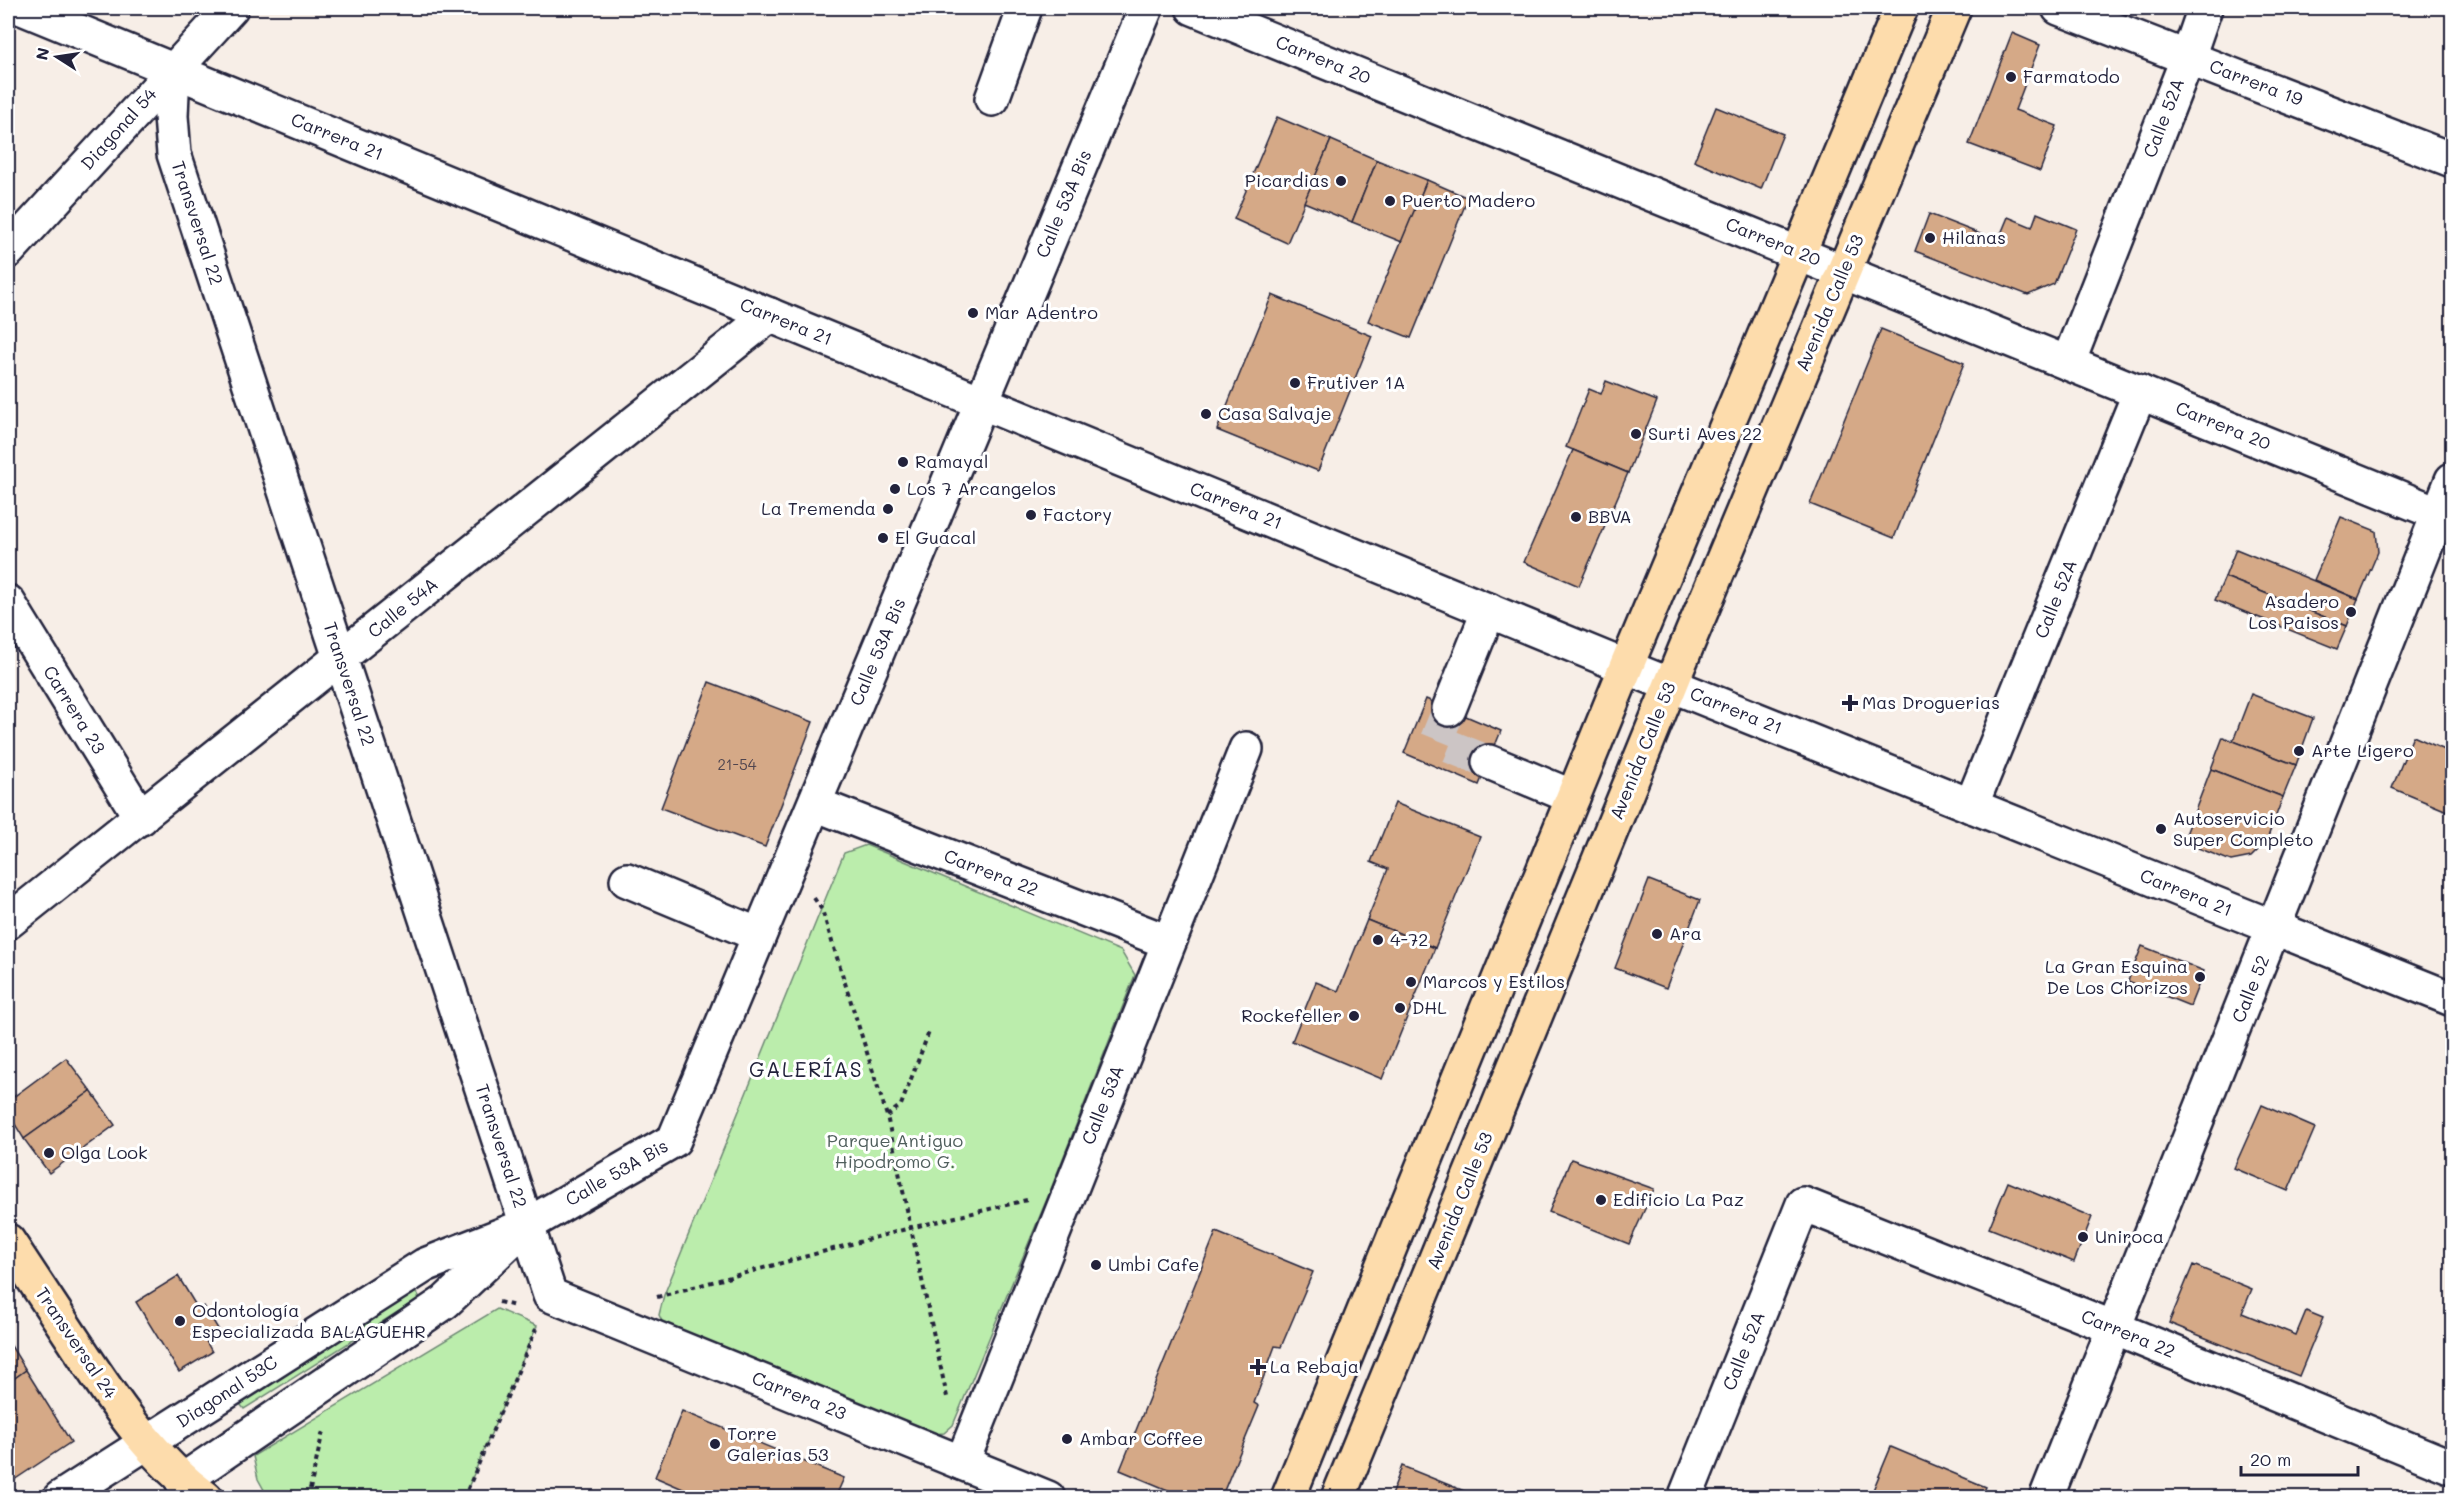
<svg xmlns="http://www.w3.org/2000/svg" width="2460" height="1505" viewBox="0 0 2460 1505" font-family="Mali,sans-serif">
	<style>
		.green { fill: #bbedac; stroke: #6e8874; stroke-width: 1.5 }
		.building { fill: #d5a987; stroke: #22223b; stroke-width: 1.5 }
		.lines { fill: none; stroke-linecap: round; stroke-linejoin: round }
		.minor-tunnel { stroke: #ccc5c5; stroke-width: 33; stroke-dasharray: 33 16; stroke-linecap: butt }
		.minor-casing { stroke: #22223b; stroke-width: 38 }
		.major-casing { stroke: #22223b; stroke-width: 38 }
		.path { stroke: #22223b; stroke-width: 4; stroke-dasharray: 4.5 4.5; stroke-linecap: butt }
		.minor { stroke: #fff; stroke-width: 33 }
		.major { stroke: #fddcac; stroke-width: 33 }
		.poi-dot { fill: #22223b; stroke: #fff; stroke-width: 2 }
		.labels { text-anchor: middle; stroke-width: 6; stroke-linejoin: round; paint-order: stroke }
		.number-label { font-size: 15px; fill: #4f444e }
		.street-label { font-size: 18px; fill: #22223b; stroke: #fff }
		.poi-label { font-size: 18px; fill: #22223b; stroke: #fff; text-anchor: start }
		.park-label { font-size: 18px; fill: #505f5d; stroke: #fff }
		.quarter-label { font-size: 21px; letter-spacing: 1.5px; fill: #22223b; stroke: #fff }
	</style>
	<rect width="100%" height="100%" fill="#f7eee7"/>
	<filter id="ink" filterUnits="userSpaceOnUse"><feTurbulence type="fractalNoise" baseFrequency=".0167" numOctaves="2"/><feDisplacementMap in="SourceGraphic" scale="12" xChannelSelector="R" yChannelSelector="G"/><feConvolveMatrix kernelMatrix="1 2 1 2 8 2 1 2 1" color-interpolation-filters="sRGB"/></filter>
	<g filter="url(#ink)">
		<g class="green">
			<path d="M866 845 1121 951 1135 975 1049 1194 953 1425 944 1433 921 1435 666 1330 659 1315 664 1295 844 853Z"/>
			<path d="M414 1287 420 1298 244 1409 237 1400Z"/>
			<path d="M497 1309 537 1326 464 1497H268L258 1479 253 1456Z"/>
		</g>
		<g class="building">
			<path d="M2012 33 2040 45 2015 110 2057 126 2040 171 1969 144Z"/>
			<path d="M1716 107 1783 134 1761 189 1694 161Z"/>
			<path d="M1277 117 1331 140 1287 243 1234 219Z"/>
			<path d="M1331 140 1377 160 1352 222 1304 202Z"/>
			<path d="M1377 160 1427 180 1402 242 1352 222Z"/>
			<path d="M1427 180 1468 198 1411 338 1368 321Z"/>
			<path d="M2037 213 2076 229 2054 284 2028 295 1915 251 1929 214 1998 241 2008 217 2032 227Z"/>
			<path d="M1272 295 1372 336 1318 471 1217 430Z"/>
			<path d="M1881 329 1964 363 1894 538 1810 504Z"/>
			<path d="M1606 381 1657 401 1628 473 1566 447 1589 389 1601 394Z"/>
			<path d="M1573 450 1628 473 1579 586 1524 562Z"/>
			<path d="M2341 517 2376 531 2378 552 2358 599 2314 580Z"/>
			<path d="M2236 549 2358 599 2347 626 2225 577Z"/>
			<path d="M2225 577 2347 626 2337 649 2215 600Z"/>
			<path d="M709 682 813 722 765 847 661 808Z"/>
			<path d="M2251 694 2313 718 2296 765 2233 741Z"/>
			<path d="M1426 699 1501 731 1479 785 1404 753Z"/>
			<path d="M2413 736 2452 753V813L2392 788Z"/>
			<path d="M2223 737 2296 765 2283 797 2211 769Z"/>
			<path d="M2211 769 2283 797 2266 842 2251 857 2231 861 2183 842Z"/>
			<path d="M1395 803 1480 837 1435 948 1367 920 1388 869 1371 862Z"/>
			<path d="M1649 880 1700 900 1666 988 1615 968Z"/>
			<path d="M1367 920 1435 948 1382 1079 1292 1041 1316 982 1338 991Z"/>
			<path d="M2142 946 2204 971 2190 1006 2128 981Z"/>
			<path d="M66 1058 91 1091 24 1139 8 1113V1101Z"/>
			<path d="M91 1091 115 1125 49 1173 24 1139Z"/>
			<path d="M2262 1105 2315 1128 2288 1191 2234 1168Z"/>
			<path d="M1571 1159 1654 1189 1629 1244 1549 1212Z"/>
			<path d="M2008 1182 2092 1217 2074 1262 1989 1228Z"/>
			<path d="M1216 1232 1313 1272 1281 1347 1275 1346 1254 1403 1259 1406 1221 1498H1187L1120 1470Z"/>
			<path d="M2193 1265 2252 1289 2242 1313 2296 1335 2306 1311 2323 1318 2299 1376 2169 1323Z"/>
			<path d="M178 1276 198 1309 204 1306 220 1332 206 1341 212 1352 179 1372 136 1302Z"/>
			<path d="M8 1341 26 1370 8 1383Z"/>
			<path d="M26 1370 71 1442 14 1480 8 1468V1383Z"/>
			<path d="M682 1411 844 1478 835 1498H704L655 1477Z"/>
			<path d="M1891 1447 1986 1487 1981 1498H1877L1871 1495Z"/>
			<path d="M1402 1466 1474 1495 1473 1498H1390Z"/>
		</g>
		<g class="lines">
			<path class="minor-tunnel" d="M1449 709 1436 741 1489 762"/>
			<defs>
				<g id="minor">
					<path d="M22 8 1626 667 2452 999"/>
					<path d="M1193 8 2452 519"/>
					<path d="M2059 8 2452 160"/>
					<path d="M173 70 171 116 174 154 550 1295 1048 1498"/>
					<path d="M992 99 1025 8"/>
					<path d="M8 251 231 8"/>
					<path d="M2068 363 2188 57 2205 8"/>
					<path d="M8 602 141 818"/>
					<path d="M1449 709 1489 610"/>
					<path d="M1489 762 1573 797"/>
					<path d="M815 804 1168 942"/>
					<path d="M1971 806 2140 392"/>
					<path d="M627 880 759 935"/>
					<path d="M8 922 770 315"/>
					<path d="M962 1463 1246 749"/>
					<path d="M182 1481 445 1302 514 1237"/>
					<path d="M60 1498 425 1265 527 1225 674 1140 1146 8"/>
					<path d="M1685 1498 1803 1204 2114 1328 2452 1467"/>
					<path d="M2046 1498 2452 480"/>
				</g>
				<g id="major">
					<path d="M8 1241C33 1279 59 1318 84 1356 119 1409 154 1460 206 1498"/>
					<path d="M1288 1498 1626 667 1901 8"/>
					<path d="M1338 1498 1685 650 1954 8"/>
				</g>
			</defs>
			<use href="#minor" class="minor-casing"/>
			<use href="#major" class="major-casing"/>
			<g class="path">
				<path d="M814 898 822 910 887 1116 947 1397"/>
				<path d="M887 1116 901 1105 929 1032"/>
				<path d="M657 1297 910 1228 1027 1200"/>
				<path d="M499 1302 515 1306"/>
				<path d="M308 1498 323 1431"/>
				<path d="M464 1498 536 1329"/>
			</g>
			<use href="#minor" class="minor"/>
			<use href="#major" class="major"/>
		</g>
	</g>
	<g class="poi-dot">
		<circle cx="2011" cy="77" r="6"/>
		<circle cx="1341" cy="181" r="6"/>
		<circle cx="1390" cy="201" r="6"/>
		<circle cx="1930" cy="238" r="6"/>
		<circle cx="973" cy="313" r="6"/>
		<circle cx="1295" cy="383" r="6"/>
		<circle cx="1206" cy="414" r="6"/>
		<circle cx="1636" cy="434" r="6"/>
		<circle cx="903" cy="462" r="6"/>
		<circle cx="895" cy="489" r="6"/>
		<circle cx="888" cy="509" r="6"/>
		<circle cx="1031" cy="515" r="6"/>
		<circle cx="1576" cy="517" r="6"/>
		<circle cx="883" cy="538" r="6"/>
		<circle cx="2351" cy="612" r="6"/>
		<path d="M1847 694h6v6h6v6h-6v6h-6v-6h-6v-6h6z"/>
		<circle cx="2299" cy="751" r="6"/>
		<circle cx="2161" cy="829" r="6"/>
		<circle cx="1657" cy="934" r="6"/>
		<circle cx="1378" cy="940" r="6"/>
		<circle cx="2200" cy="977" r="6"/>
		<circle cx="1411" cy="982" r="6"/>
		<circle cx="1400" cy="1008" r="6"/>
		<circle cx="1354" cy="1016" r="6"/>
		<circle cx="49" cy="1153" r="6"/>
		<circle cx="1601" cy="1200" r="6"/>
		<circle cx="2083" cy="1237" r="6"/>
		<circle cx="1096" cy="1265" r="6"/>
		<circle cx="180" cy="1321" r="6"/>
		<path d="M1255 1358h6v6h6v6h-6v6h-6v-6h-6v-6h6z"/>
		<circle cx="1067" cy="1439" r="6"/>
		<circle cx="715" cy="1444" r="6"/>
	</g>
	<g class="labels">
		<g class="number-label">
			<text x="737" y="770">21-54</text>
		</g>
		<g class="street-label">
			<text transform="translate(1323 60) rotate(22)" y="6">Carrera 20</text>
			<text transform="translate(2256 83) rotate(21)" y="6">Carrera 19</text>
			<text transform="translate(2164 118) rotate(-69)" y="6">Calle 52A</text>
			<text transform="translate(119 129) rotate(-48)" y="6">Diagonal 54</text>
			<text transform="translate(337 137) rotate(22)" y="6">Carrera 21</text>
			<text transform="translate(1064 204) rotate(-67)" y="6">Calle 53A Bis</text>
			<text transform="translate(197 223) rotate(72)" y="6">Transversal 22</text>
			<text transform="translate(1773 242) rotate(22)" y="6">Carrera 20</text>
			<text transform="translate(1830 303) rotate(-67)" y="6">Avenida Calle 53</text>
			<text transform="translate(786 322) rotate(22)" y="6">Carrera 21</text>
			<text transform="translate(2223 426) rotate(22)" y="6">Carrera 20</text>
			<text transform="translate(1236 506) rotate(22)" y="6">Carrera 21</text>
			<text transform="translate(2056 599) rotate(-68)" y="6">Calle 52A</text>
			<text transform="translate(403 608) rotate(-39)" y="6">Calle 54A</text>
			<text transform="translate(878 652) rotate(-67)" y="6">Calle 53A Bis</text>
			<text transform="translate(349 684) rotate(72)" y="6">Transversal 22</text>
			<text transform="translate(74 710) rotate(58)" y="6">Carrera 23</text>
			<text transform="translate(1736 711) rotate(22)" y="6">Carrera 21</text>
			<text transform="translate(1643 751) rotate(-68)" y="6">Avenida Calle 53</text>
			<text transform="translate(991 873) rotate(21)" y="6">Carrera 22</text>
			<text transform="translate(2186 893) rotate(22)" y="6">Carrera 21</text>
			<text transform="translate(2251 989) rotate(-68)" y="6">Calle 52</text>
			<text transform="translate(1103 1105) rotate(-68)" y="6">Calle 53A</text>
			<text transform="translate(501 1146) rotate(72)" y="6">Transversal 22</text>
			<text transform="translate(617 1173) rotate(-30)" y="6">Calle 53A Bis</text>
			<text transform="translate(1460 1201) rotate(-68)" y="6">Avenida Calle 53</text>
			<text transform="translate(2128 1334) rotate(22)" y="6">Carrera 22</text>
			<text transform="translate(76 1343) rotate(56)" y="6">Transversal 24</text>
			<text transform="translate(1744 1351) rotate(-68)" y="6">Calle 52A</text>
			<text transform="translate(227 1392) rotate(-33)" y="6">Diagonal 53C</text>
			<text transform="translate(799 1396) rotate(22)" y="6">Carrera 23</text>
		</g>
		<g class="poi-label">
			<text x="2023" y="83">Farmatodo</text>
			<text x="1329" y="187" text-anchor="end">Picardias</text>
			<text x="1402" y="207">Puerto Madero</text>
			<text x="1942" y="244">Hilanas</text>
			<text x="985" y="319">Mar Adentro</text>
			<text x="1307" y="389">Frutiver 1A</text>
			<text x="1218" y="420">Casa Salvaje</text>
			<text x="1648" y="440">Surti Aves 22</text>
			<text x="915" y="468">Ramayal</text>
			<text x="907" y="495">Los 7 Arcangelos</text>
			<text x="876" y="515" text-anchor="end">La Tremenda</text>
			<text x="1043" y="521">Factory</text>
			<text x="1588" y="523">BBVA</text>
			<text x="895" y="544">El Guacal</text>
			<text x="2339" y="608" text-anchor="end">Asadero<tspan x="2339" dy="21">Los Paisos</tspan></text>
			<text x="1862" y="709">Mas Droguerias</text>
			<text x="2311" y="757">Arte Ligero</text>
			<text x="2173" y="825">Autoservicio<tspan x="2173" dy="21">Super Completo</tspan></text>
			<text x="1669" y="940">Ara</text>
			<text x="1390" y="946">4-72</text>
			<text x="2188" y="973" text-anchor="end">La Gran Esquina<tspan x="2188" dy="21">De Los Chorizos</tspan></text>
			<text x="1423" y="988">Marcos y Estilos</text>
			<text x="1412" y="1014">DHL</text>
			<text x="1342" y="1022" text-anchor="end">Rockefeller</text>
			<text x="61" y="1159">Olga Look</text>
			<text x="1613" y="1206">Edificio La Paz</text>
			<text x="2095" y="1243">Uniroca</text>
			<text x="1108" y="1271">Umbi Cafe</text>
			<text x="192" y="1317">Odontología<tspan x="192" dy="21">Especializada BALAGUEHR</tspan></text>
			<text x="1270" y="1373">La Rebaja</text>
			<text x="727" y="1440">Torre<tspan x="727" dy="21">Galerias 53</tspan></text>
			<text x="1079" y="1445">Ambar Coffee</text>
		</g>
		<g class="park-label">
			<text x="895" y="1147">Parque Antiguo<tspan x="895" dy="21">Hipodromo G.</tspan></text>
		</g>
		<g class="quarter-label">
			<text x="806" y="1077">GALERÍAS</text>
		</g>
	</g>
	<rect width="2460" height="1505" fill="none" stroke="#fff" stroke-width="30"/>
	<rect x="15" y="15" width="2430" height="1475" fill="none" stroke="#22223b" stroke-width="2" filter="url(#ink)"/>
	<g transform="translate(57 57) rotate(282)" stroke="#ffffff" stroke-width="4.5" paint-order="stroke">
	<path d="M0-4.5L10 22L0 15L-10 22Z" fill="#22223b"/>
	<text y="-9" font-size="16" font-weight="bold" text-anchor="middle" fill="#22223b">N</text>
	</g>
	<path d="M2241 1466v9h117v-9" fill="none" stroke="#22223b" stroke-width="3"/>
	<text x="2250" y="1466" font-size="18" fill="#22223b" stroke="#ffffff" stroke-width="4.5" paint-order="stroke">20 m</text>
</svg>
